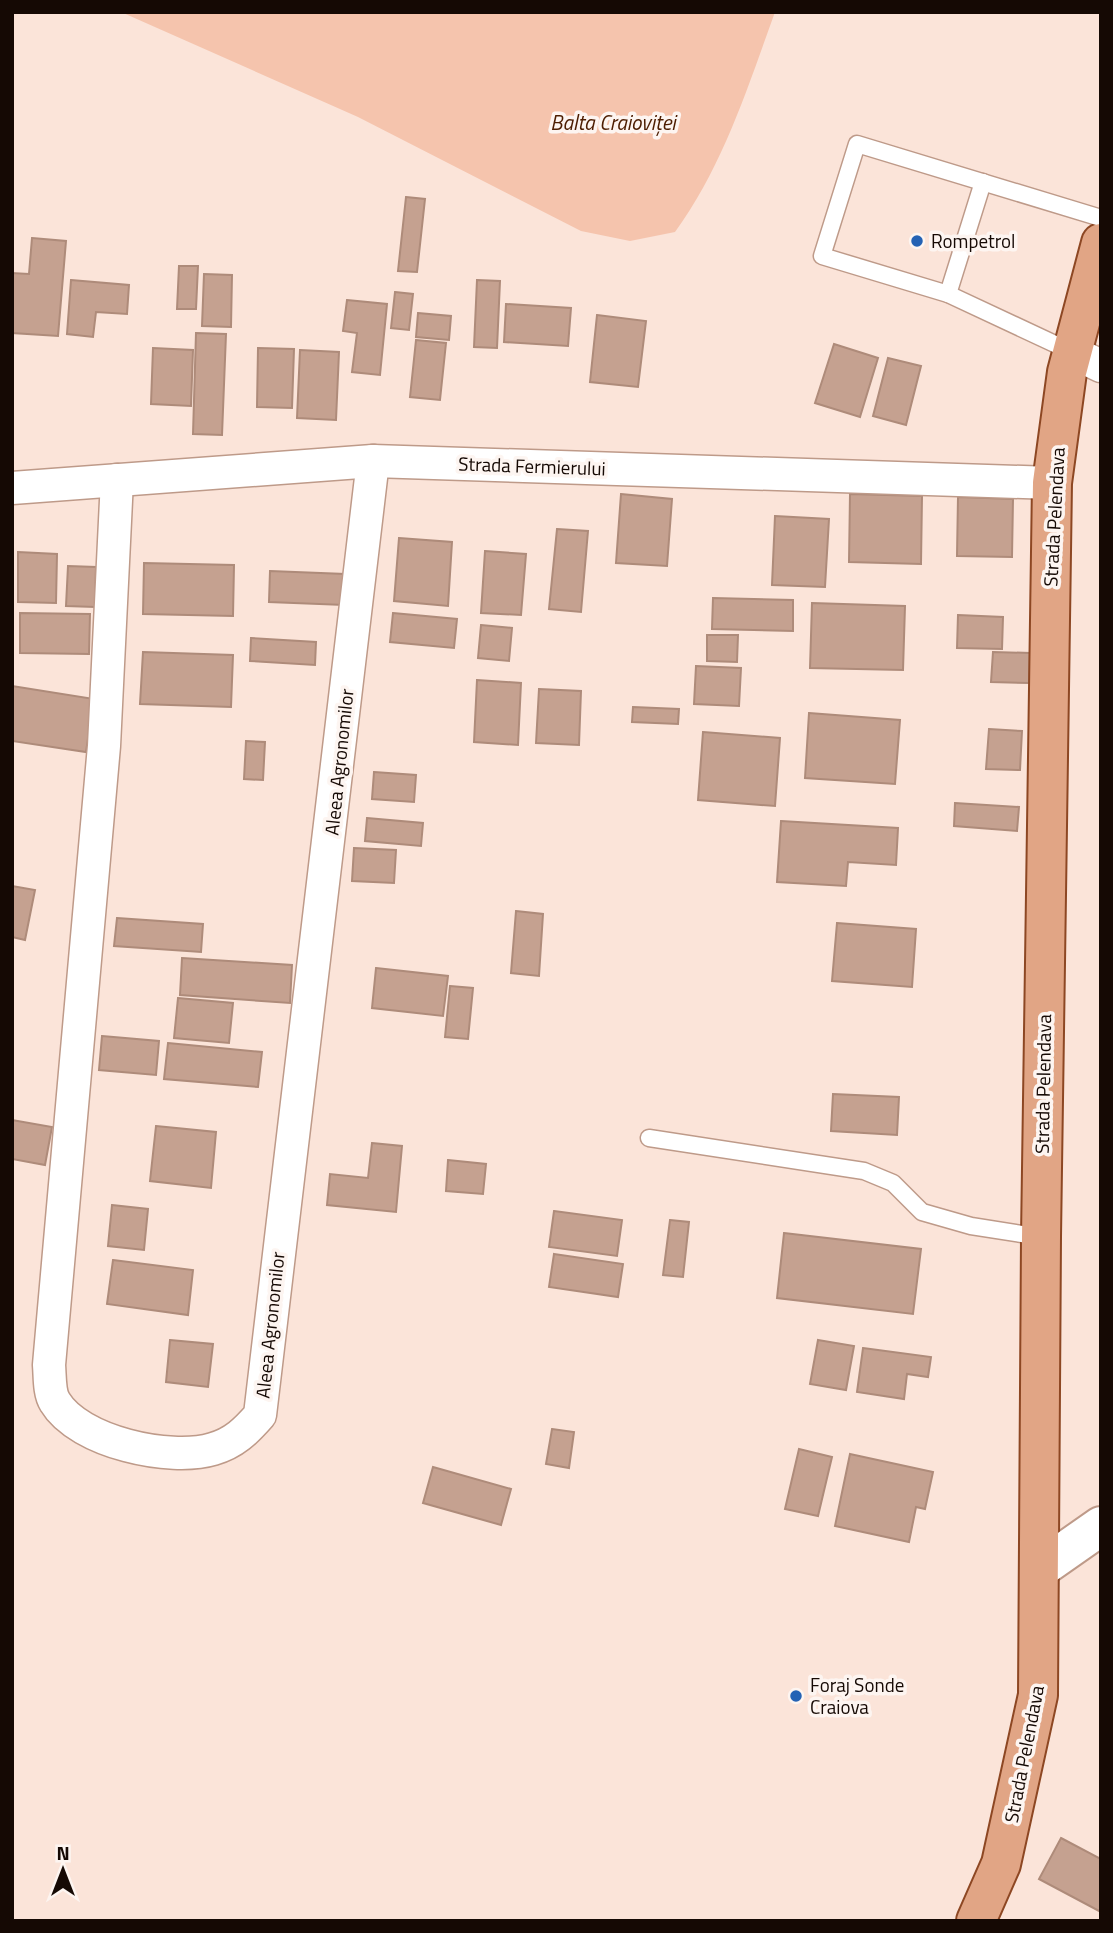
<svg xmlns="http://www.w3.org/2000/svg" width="1113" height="1933" viewBox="0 0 1113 1933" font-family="'Titillium Web',sans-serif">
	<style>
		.water { fill: #f5c4ad }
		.building { fill: #c5a190; stroke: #ae8b7a; stroke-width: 2 }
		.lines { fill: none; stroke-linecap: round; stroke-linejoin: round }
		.service-casing { stroke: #be9a89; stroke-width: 19 }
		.minor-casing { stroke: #be9a89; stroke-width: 35 }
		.tertiary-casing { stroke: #be9a89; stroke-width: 42 }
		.primary-casing { stroke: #8d4723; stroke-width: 42 }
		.service { stroke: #fff; stroke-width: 16 }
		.minor { stroke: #fff; stroke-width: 32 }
		.tertiary { stroke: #fff; stroke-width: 38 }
		.primary { stroke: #e1a585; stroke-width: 38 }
		.poi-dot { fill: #2462b4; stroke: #fdf5f1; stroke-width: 2.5 }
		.labels { text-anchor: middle; stroke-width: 7; stroke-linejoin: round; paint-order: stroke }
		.poi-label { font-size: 19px; fill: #150904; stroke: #fdf5f1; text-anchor: start }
		.street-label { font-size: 19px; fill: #150904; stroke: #fdf5f1 }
		.water-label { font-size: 21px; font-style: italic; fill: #4d1d01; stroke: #fdf5f1 }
	</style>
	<rect width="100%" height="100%" fill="#fbe4d9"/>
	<path class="water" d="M121 12H775C747 89 723 166 675 232L630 241 581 231 358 117Z"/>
	<g class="building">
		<path d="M406 197 425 199 417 272 398 271Z"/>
		<path d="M32 238 66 241 58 336 12 333V273L29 274Z"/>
		<path d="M179 266H198L196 309H177Z"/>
		<path d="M204 274 232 275 231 327 202 326Z"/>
		<path d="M71 280 129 285 127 314 96 312 93 337 67 334Z"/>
		<path d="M477 280 500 281 497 348 474 347Z"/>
		<path d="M395 292 413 294 409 330 391 328Z"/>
		<path d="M347 300 387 304 380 375 352 372 357 333 343 331Z"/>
		<path d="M506 304 571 308 568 346 504 342Z"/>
		<path d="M418 313 451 316 449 340 416 337Z"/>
		<path d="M597 315 646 321 638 387 590 382Z"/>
		<path d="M196 333 226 334 222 435 193 434Z"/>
		<path d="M416 340 446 343 440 400 410 397Z"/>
		<path d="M834 344 878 358 860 417 815 403Z"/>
		<path d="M153 348 193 350 191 406 151 404Z"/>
		<path d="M258 348 294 349 292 408 257 407Z"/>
		<path d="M300 350 339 352 336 420 297 418Z"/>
		<path d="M888 358 921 366 906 425 873 416Z"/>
		<path d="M621 494 672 499 667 566 616 563Z"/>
		<path d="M850 494 922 496 921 564 849 562Z"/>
		<path d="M958 497 1013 499 1012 557 957 556Z"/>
		<path d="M775 516 829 519 825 587 772 585Z"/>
		<path d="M557 529 588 531 581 612 549 609Z"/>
		<path d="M399 538 452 542 448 606 394 601Z"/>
		<path d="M485 551 526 554 521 615 481 613Z"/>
		<path d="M18 552 57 554 56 603 18 602Z"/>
		<path d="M144 563 234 565 233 616 143 614Z"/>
		<path d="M68 566 96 567 95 607 66 606Z"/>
		<path d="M270 571 345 574 344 605 269 602Z"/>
		<path d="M713 598 793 600V631L712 629Z"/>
		<path d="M812 603 905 606 903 670 810 668Z"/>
		<path d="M20 613 90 614 89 654 20 653Z"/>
		<path d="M393 613 457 619 454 648 390 642Z"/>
		<path d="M958 615 1003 617 1002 649 957 648Z"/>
		<path d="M481 625 512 628 509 661 478 658Z"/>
		<path d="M707 635H738L737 662 707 661Z"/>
		<path d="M251 638 316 642 315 665 250 661Z"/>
		<path d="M143 652 233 655 231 707 140 704Z"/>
		<path d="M993 652 1030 653 1029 683 991 682Z"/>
		<path d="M696 666 741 668 739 706 694 704Z"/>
		<path d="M477 680 521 683 518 745 474 742Z"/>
		<path d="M12 686 94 699 86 752 12 741Z"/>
		<path d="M539 689 581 691 579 745 536 743Z"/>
		<path d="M633 707 679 709 678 724 632 722Z"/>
		<path d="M809 713 900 720 895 784 805 778Z"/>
		<path d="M989 729 1022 731 1020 770 986 769Z"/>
		<path d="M703 732 780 738 775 806 698 800Z"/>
		<path d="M246 741 265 742 263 780 244 779Z"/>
		<path d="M374 772 416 775 414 802 372 799Z"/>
		<path d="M955 803 1019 807 1017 831 954 826Z"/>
		<path d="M367 818 423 823 421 846 365 841Z"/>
		<path d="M781 821 898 828 896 865 848 862 846 886 777 882Z"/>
		<path d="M354 848 396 850 394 883 352 881Z"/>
		<path d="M12 886 35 890 25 940 12 937Z"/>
		<path d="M516 911 543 914 539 976 511 973Z"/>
		<path d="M117 918 203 924 201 952 114 946Z"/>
		<path d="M837 923 916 929 912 987 832 981Z"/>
		<path d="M182 958 292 965 290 1003 180 995Z"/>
		<path d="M376 968 448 976 443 1016 372 1008Z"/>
		<path d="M450 986 473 988 468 1039 445 1037Z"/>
		<path d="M178 998 233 1003 229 1043 174 1038Z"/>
		<path d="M102 1036 159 1041 156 1075 99 1070Z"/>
		<path d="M168 1043 262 1052 258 1087 164 1079Z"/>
		<path d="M833 1094 899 1097 897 1135 831 1131Z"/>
		<path d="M12 1120 52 1127 45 1165 12 1159Z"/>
		<path d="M156 1126 216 1132 211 1188 150 1181Z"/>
		<path d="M372 1143 402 1146 396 1212 327 1205 330 1174 368 1178Z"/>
		<path d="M448 1160 486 1164 483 1194 446 1191Z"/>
		<path d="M112 1205 148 1209 144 1250 108 1246Z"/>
		<path d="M554 1211 622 1220 617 1256 549 1247Z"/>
		<path d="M670 1220 689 1222 683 1277 663 1275Z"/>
		<path d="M784 1233 921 1249 913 1314 777 1298Z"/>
		<path d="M554 1254 623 1264 618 1297 549 1287Z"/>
		<path d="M113 1260 193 1270 188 1315 107 1304Z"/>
		<path d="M170 1340 213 1344 208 1387 166 1382Z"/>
		<path d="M818 1340 854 1346 846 1390 810 1384Z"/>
		<path d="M863 1348 931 1357 928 1377 907 1374 904 1399 857 1392Z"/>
		<path d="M552 1429 574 1432 569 1468 546 1464Z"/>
		<path d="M799 1449 832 1457 818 1516 785 1509Z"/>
		<path d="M850 1454 933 1472 925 1509 916 1507 909 1542 835 1526Z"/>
		<path d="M433 1467 511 1489 501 1525 423 1503Z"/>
		<path d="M1061 1838 1101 1859V1912L1039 1879Z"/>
	</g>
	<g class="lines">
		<defs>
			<g id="service">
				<path d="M948 294 983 182"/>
				<path d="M1072 352 948 294 822 256 857 144 1101 218"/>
				<path d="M649 1138 864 1171 893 1183 922 1212 971 1226 1041 1237"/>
			</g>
			<g id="minor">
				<path d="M1072 352 1101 366"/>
				<path d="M117 480 104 746 49 1365C50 1376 49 1393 55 1402 79 1442 170 1462 213 1449 234 1443 246 1431 260 1415L373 461"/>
				<path d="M12 488 373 461 1052 483"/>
			</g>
			<path id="tertiary" d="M1041 1568 1101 1526"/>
			<path id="primary" d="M976 1921 1001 1864 1038 1695 1041 1237 1052 483 1067 372 1101 243"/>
		</defs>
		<use href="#service" class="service-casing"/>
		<use href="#minor" class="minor-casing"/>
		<use href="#tertiary" class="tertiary-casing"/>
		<use href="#primary" class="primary-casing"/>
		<use href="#service" class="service"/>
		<use href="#minor" class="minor"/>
		<use href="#tertiary" class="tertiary"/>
		<use href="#primary" class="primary"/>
	</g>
	<g class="poi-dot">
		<circle cx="917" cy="241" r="7"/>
		<circle cx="796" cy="1696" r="7"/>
	</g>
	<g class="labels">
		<g class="poi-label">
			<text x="931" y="248">Rompetrol</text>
			<text x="810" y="1692">Foraj Sonde<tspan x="810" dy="22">Craiova</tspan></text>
		</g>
		<g class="street-label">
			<text transform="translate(532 466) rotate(2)" y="7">Strada Fermierului</text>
			<text transform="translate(1054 517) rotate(-87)" y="7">Strada Pelendava</text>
			<text transform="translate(339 762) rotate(-84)" y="7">Aleea Agronomilor</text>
			<text transform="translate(1043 1084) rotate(-89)" y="7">Strada Pelendava</text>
			<text transform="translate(270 1325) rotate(-84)" y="7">Aleea Agronomilor</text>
			<text transform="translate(1024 1754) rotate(-79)" y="7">Strada Pelendava</text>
		</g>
		<g class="water-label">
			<text x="613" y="130">Balta Craioviței</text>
		</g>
	</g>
	<rect width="1113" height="1933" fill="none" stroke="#150904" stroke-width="28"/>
	<g transform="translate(63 1870)" stroke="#fdf5f1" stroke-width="5" paint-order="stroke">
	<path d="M0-5L12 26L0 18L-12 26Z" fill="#150904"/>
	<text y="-10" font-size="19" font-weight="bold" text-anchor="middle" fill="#150904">N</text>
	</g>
</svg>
